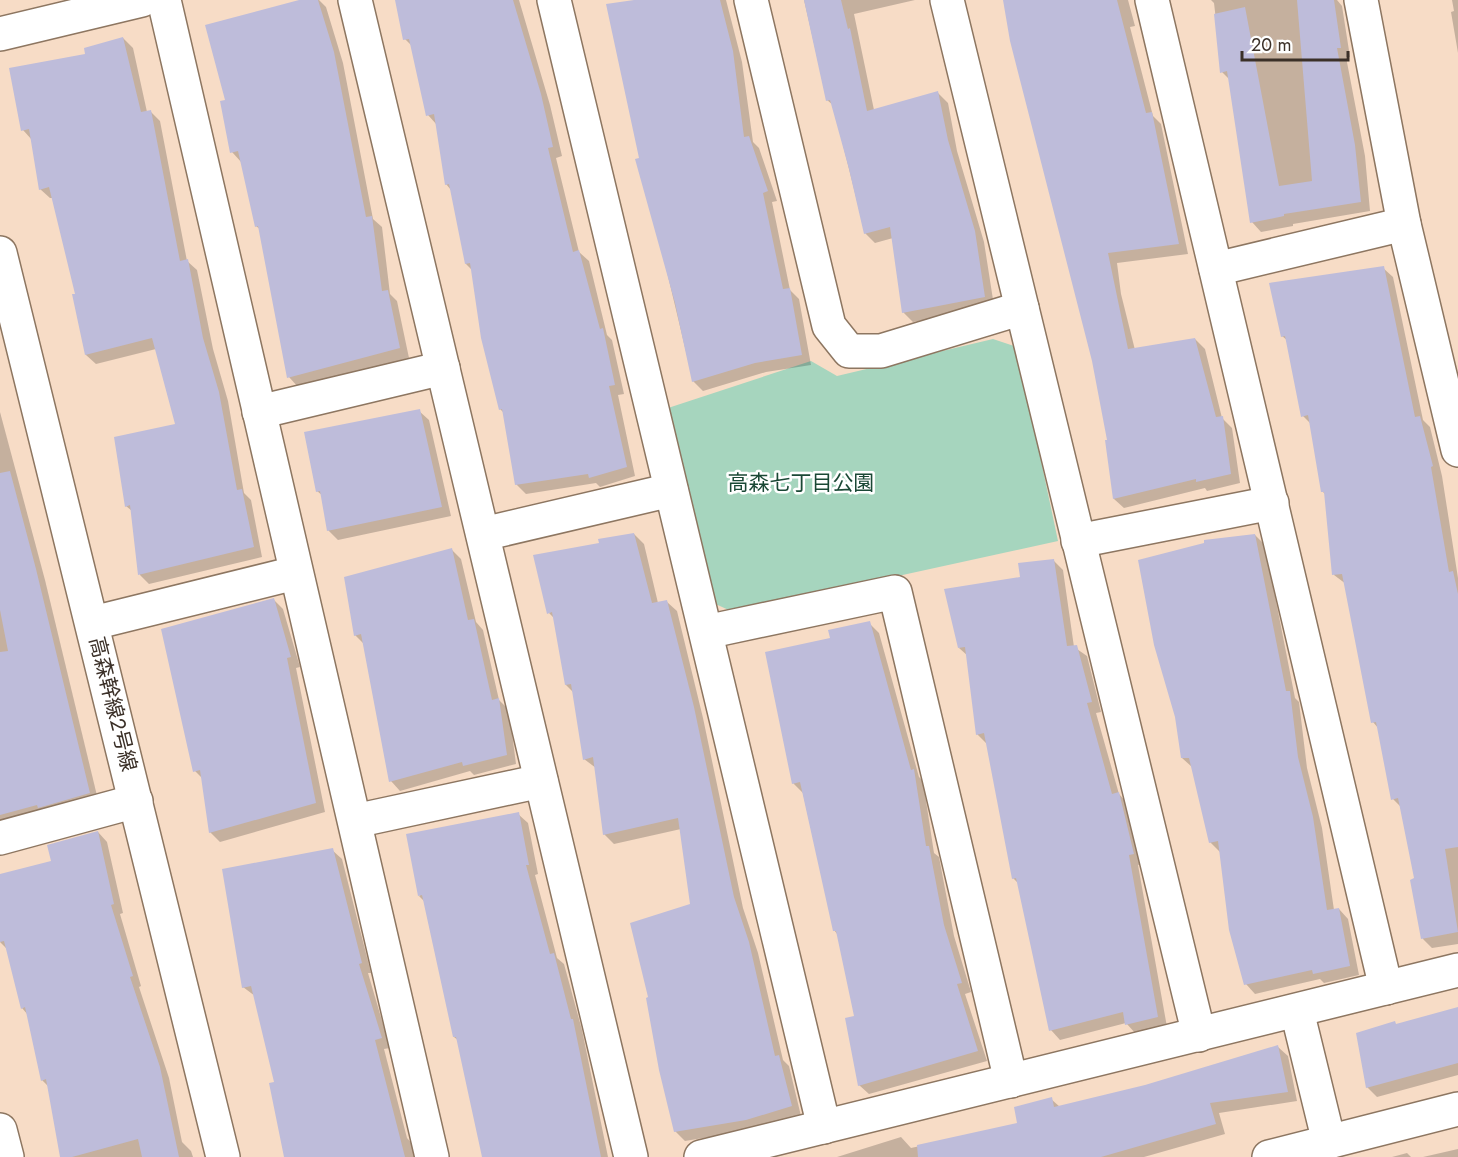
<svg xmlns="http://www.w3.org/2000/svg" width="1458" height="1157" viewBox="0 0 1458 1157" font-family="Jost,'Noto Sans JP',sans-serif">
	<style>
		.green { fill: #a6d5be }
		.shadow { fill: #0003 }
		.building { fill: #bebcda }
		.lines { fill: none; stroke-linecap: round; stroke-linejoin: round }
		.minor-casing { stroke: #8d7661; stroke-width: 36 }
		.minor { stroke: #fff; stroke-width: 33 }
		.labels { text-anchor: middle; stroke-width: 5; stroke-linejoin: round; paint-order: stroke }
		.park-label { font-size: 21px; fill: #1a4835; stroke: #fff }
		.street-label { font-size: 21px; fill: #3b3028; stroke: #fff }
	</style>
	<rect width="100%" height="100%" fill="#f7dcc6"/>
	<path class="green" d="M993 339 1017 347 1058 541 733 612 709 601 665 409 811 361 837 376Z"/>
	<g class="shadow">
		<path d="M306 0H319L326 7 343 63 373 219 382 227 390 294 397 301 409 358 298 387 289 377 261 230 256 226 242 163 232 152 227 101Z"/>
		<path d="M397 0H519L550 105 562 156 556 158 579 252 589 261 607 335 612 340 624 394 618 395 635 476 600 487 596 483 526 494 516 484 504 413 500 409 473 271 466 264 451 190 446 184 437 125 428 115 412 46 405 39Z"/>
		<path d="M645 0H726L742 62 753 142 759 148 777 201 772 202 790 290 799 299 811 365 766 372 703 391 693 381 640 159Z"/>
		<path d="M804 0H915L854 14 874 110 938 93 948 103 957 151 984 242 994 306 913 322 903 312 893 238 875 243 865 233 833 105 827 100Z"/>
		<path d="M1004 0H1128L1135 26 1130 27 1153 116 1161 124 1188 254 1117 263 1121 294 1135 350 1195 339 1205 349 1222 418 1232 428 1240 483 1207 491 1205 488 1124 508 1114 499 1109 441 1093 360Z"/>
		<path d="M1211 0H1337L1342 6 1350 57H1346L1365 156 1370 211 1293 224V226L1261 232 1252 222 1230 80 1222 72 1214 3Z"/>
		<path d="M1452 0H1458V53L1451 12 1454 11Z"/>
		<path d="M123 38 133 48 147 112 150 111 160 121 187 261 197 270 213 349 228 401 244 493 251 500 262 557 149 584 140 575 132 511 126 506 177 425 156 349 96 364 86 355 74 296 77 295 53 198H50L40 189 32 140 23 130 87 55Z"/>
		<path d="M1383 268 1393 277 1423 420 1430 427 1442 476 1458 578V944L1432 948 1423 939 1416 879 1402 808 1393 799 1379 729 1373 722 1346 584 1334 575 1326 495 1323 492 1311 424 1303 416 1288 341 1282 336Z"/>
		<path d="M419 411 429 420 451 516 338 540 328 530 323 496 317 491Z"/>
		<path d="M0 412 45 580 99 804 0 827Z"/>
		<path d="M634 534 644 544 658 603 667 602 677 611 703 718 743 908 758 953 783 1060 789 1066 801 1116 757 1129 685 1141 675 1131 691 905 681 829 614 844 604 834 596 768 584 759 574 693 566 685 555 619 549 613 601 544Z"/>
		<path d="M1255 535 1265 545 1295 698 1299 702 1307 768 1322 828 1334 910 1339 909 1348 919 1359 975 1324 983 1320 979 1255 994 1246 984 1220 852 1210 842 1192 767 1182 758Z"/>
		<path d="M452 550 461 559 476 622 483 630 499 700 509 710 516 764 474 775 470 771 400 791 391 781 365 645 355 635Z"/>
		<path d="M1053 560 1063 570 1074 647 1087 656 1101 712 1096 713 1119 794 1128 804 1143 864 1138 865 1167 1027 1136 1034 1126 1023 1060 1040 1051 1030 1018 883 1013 878 987 744 977 734 968 656 959 648 1022 578Z"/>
		<path d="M273 599 283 609 300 667 296 668 325 812 220 842 210 832 203 779 195 771Z"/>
		<path d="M869 623 879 633 919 777 923 781 934 853 939 857 954 936 971 992 965 994 987 1061 869 1094 859 1085 855 1017 838 935 834 930 803 793 793 783 832 639Z"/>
		<path d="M518 814 528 823 538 874 535 875 557 958 564 964 582 1030 608 1157H483L459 1041 454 1037 424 901 419 896Z"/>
		<path d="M98 832 107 842 123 913 120 914 141 986 139 987 169 1078 182 1142 191 1151 193 1157H62L49 1087 42 1080 28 1015 22 1008 8 950 0 942V876L53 862Z"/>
		<path d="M332 850 342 859 371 973H368L390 1048 384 1049 407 1138 414 1146 418 1157H293L255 996 243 987Z"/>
		<path d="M1458 1008V1075L1377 1097 1367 1087Z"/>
		<path d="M1278 1047 1288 1056 1297 1101 1219 1113 1225 1134 1144 1157H837L901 1137 911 1148 1019 1124 1051 1099 1060 1107 1145 1086Z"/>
		<path d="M1458 1149V1157H1423Z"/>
		<path d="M1407 1153 1411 1157H1392Z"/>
	</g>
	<g class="building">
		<path d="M299 0H318L334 52 366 217 372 216 382 291 388 290 400 348 287 378 258 226 255 227 238 151 230 153 220 101 225 100 205 25Z"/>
		<path d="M395 0H513L541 94 553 147 548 148 573 252 579 250 600 329 603 328 615 385 609 386 627 467 589 478 588 474 515 485 502 409 499 410 481 338 470 263 465 264 449 184 445 185 434 114 426 116 409 39 403 40Z"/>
		<path d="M634 0H720L733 51 744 137 749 136 768 191 763 193 783 289 790 288 802 355 755 363 692 382 675 303 635 159 639 158 606 4Z"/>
		<path d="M804 0H841L848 29 850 28 867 111 938 91 948 140 975 231 985 297 902 313 890 227 864 234 849 169 830 100 826 101Z"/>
		<path d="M1003 0H1117L1146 113 1152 112 1179 244 1108 253 1128 349 1195 338 1216 417 1223 416 1231 474 1196 482V479L1113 499 1105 440H1107L1092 361 1010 41Z"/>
		<path d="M1297 0H1334L1341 48H1337L1355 145 1361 202 1284 214V216L1250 223 1227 71 1220 73 1214 14 1245 7 1279 186 1312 181Z"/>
		<path d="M123 37 141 112 151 110 180 261 188 259 203 338 219 392 237 490 242 489 254 547 138 575 130 505 125 507 114 437 175 424 152 338 85 355 72 294H75L49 187 39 190 29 129 21 131 9 68 85 54 84 48Z"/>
		<path d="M1384 266 1415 417 1420 416 1433 466 1431 467 1449 572 1453 571 1458 594V847L1445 849 1458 932 1421 939 1410 880 1414 878 1398 798 1391 800 1376 722 1371 723 1342 574 1332 575 1324 492H1321L1308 415 1301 417 1285 336 1281 337 1269 283Z"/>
		<path d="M420 409 442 507 327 531 320 491 316 492 304 432Z"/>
		<path d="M10 471 36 569 90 793 38 808 37 805 0 815V652L8 651 0 610V473Z"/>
		<path d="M634 533 652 603 667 600 694 707 734 897 749 942 775 1056 779 1055 792 1106 746 1120 674 1132 659 1070 646 998 648 997 630 923 690 904 678 818 603 835 593 757 583 760 571 684 565 685 552 612 547 614 533 555 599 543 598 539Z"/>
		<path d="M1255 534 1286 691H1290L1298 757 1313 817 1327 910 1339 908 1350 966 1313 974 1312 970 1244 985 1229 930 1218 841 1209 843 1189 758H1181L1175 717 1154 645 1138 560 1204 543V540Z"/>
		<path d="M452 548 468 620 474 619 492 700 499 698 507 755 463 766 462 762 389 782 361 634 354 636 344 577Z"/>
		<path d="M1054 559 1067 646 1077 645 1092 702 1087 703 1112 794 1119 792 1134 854 1129 855 1158 1017 1125 1025 1123 1012 1049 1031 1016 878 1012 879 984 733 976 735 965 647 958 648 944 589 1020 577 1018 563Z"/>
		<path d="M274 598 291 657 287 658 316 803 209 833 200 770 193 772 161 629Z"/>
		<path d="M870 621 911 770 914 769 926 846H929L944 925 962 983 957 984 978 1051 858 1086 845 1018 854 1016 836 931H833L800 782 792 784 765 652 830 638 828 630Z"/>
		<path d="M519 812 529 865H526L550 954 554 953 571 1019H573L601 1157H482L456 1037H453L422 895 418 896 406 834Z"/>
		<path d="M98 831 114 904 111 905 133 976 130 977 160 1067 179 1157H142L138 1139 72 1157H60L46 1079 41 1081 25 1007 21 1009 4 941 0 942V874L51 861 47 845Z"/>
		<path d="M333 848 362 963 359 964 382 1038 375 1040 405 1157H284L269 1083 274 1082 251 986 242 988 222 869Z"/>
		<path d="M1458 1007V1063L1366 1088 1356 1033 1395 1021 1396 1024Z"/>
		<path d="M1278 1045 1288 1092 1210 1103 1216 1124 1101 1157H918L917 1145 1017 1123 1014 1107 1052 1097 1054 1107 1145 1085Z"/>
	</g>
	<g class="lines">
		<defs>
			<g id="minor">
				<path d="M164 0 432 1157"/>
				<path d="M355 0 631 1157"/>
				<path d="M554 0 824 1127"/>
				<path d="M751 0 829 326 849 351H881L1022 308"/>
				<path d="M947 0 1199 1035"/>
				<path d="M1152 0 1386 988"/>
				<path d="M1361 0 1404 224 1458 450"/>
				<path d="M0 34 142 0"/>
				<path d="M0 253 223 1157"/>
				<path d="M1216 269 1404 224"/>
				<path d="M259 412 443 368"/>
				<path d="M483 534 671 490"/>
				<path d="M1078 541 1272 503"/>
				<path d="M93 623 295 573"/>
				<path d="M706 632 895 592 1011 1081"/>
				<path d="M355 821 541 781"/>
				<path d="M0 838 136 801"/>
				<path d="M1297 1011 1329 1142"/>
				<path d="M0 1130 7 1157"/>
				<path d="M701 1157 1458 970"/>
				<path d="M1269 1157 1458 1109"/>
			</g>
		</defs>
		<use href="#minor" class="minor-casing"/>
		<use href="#minor" class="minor"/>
	</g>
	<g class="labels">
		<g class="park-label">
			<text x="801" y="490">高森七丁目公園</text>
		</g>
		<g class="street-label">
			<text transform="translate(113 704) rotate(76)" y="7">高森幹線２号線</text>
		</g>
	</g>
	<path d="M1242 51v9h106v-9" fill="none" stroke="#3b3028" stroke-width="3"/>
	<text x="1251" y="51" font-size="18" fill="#3b3028" stroke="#ffffff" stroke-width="4.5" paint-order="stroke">20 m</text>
</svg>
